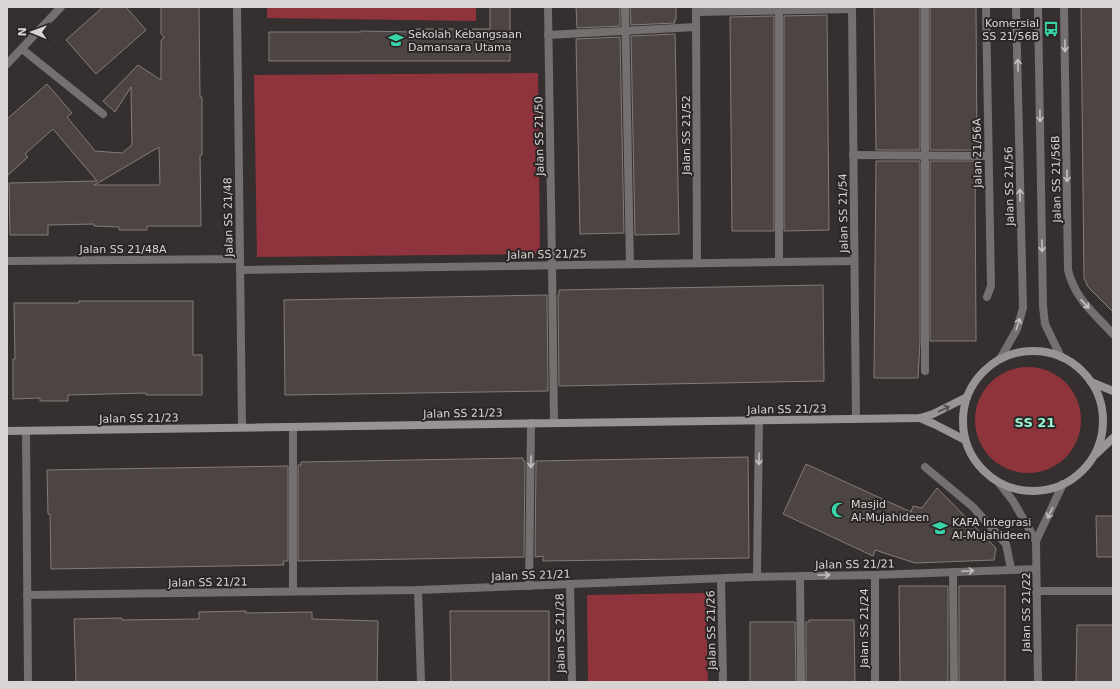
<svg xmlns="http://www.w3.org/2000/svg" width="1120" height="689" viewBox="0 0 1120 689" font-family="'DejaVu Sans',sans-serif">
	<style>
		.green { fill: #8f343c }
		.building { fill: #4c4544; stroke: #847c7b; fill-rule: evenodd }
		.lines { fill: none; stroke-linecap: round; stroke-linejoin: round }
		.lane { stroke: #747070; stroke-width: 8 }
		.street { stroke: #747070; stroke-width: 8 }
		.secondary { stroke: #999393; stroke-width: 8 }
		.oneway { stroke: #c5c0c0 }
		.oneway2 { stroke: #524c4c }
		.labels { text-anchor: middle; stroke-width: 4; stroke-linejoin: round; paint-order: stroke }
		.poi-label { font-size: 11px; fill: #d9d4d4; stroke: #2c2525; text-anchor: start }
		.street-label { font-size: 11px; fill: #d9d4d4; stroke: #2c2525 }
		.quarter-label { font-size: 13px; font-weight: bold; fill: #9af5d3; stroke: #2c2525 }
	</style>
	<rect width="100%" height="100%" fill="#362f2f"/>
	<g class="green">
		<path d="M267 7H476V21L267 18Z"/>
		<path d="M538 73 540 254 257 257 254 75Z"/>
		<circle cx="1028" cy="420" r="53"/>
		<path d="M706 593 708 682H588L587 595Z"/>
	</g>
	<g class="building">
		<path d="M103 7H126L146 30 96 74 66 40Z"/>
		<path d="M161 7H199L200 97H202V155H200L201 226H147V230H119V227L94 226V224L48 225V235H10L9 183 97 181 53 129 25 154 28 157 7 176V119L47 84 72 113 67 117 95 151 122 153 132 145 131 87 115 112 103 101 138 65 161 80V41L164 37 161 34ZM159 147 160 185H94L98 183Z"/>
		<path d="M490 7H510V61H269V32H361V31L416 32V29H490Z"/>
		<path d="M576 7H620V26L577 28Z"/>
		<path d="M630 7H676V20H674L675 23 631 25Z"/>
		<path d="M874 7H920V150H876Z"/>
		<path d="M930 7H976L977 148H975V150H930Z"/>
		<path d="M1081 7H1113V312L1088 287 1084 278Z"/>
		<path d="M827 15 829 230 784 231V16Z"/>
		<path d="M774 16V231H732L730 17Z"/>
		<path d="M675 34 679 234 635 235 631 36Z"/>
		<path d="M620 37 624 233 580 234 576 39Z"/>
		<path d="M876 161H920V341L918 378H874Z"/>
		<path d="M930 161H975L976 341H930Z"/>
		<path d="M823 285 824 381 559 386 558 295H559V290Z"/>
		<path d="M547 295 548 391 285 395 284 300Z"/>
		<path d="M79 301H193V355H202V395H146V393L68 395V401H40V398L13 399V359H15L14 303H79Z"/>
		<path d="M748 457 749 558 543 561V556L535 557 536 461Z"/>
		<path d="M523 458V461H525L524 557 298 561V465H301V462Z"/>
		<path d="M806 464 911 512 913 506 922 508 937 488 996 548 994 560 915 563 875 550 873 556 783 514Z"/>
		<path d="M288 466V561H283L284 565 51 569 50 514H48L47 470Z"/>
		<path d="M1096 516H1113V557H1097Z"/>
		<path d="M899 586H948V682H900Z"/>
		<rect x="959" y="586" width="46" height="96"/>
		<path d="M246 611V613L312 612V619L378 621 377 682H76L74 619 122 618V620L199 619V612Z"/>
		<path d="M450 611H549V682H451Z"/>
		<path d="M809 620H854L855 682H806V622H809Z"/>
		<path d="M750 622H795L796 682H750Z"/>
		<path d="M1077 625H1113V682H1076Z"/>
	</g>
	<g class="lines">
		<g class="lane">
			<path d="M625 7 630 264"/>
			<path d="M925 7V371"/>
			<path d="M696 12 852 9"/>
			<path d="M548 35 696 27"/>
			<path d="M22 49 103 114"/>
			<path d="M853 155 988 156"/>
			<path d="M779 262V7"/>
			<path d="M552 265 554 423"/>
			<path d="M925 467 973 507 1006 544 1011 569"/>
			<path d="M953 572 954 682"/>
			<path d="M800 576 801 682"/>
			<path d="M529 586 531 423"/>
			<path d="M293 591V427"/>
		</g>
		<g class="street">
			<path d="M237 7 242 427"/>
			<path d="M548 7 552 265"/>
			<path d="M696 7 697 263"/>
			<path d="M852 7 856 419"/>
			<path d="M986 7 991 286 987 297"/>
			<path d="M1038 7 1043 306 1045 324 1061 357"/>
			<path d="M1064 7 1068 270C1075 299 1094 313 1113 334"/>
			<path d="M7 64 61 7"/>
			<path d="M7 261 240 259"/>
			<path d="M240 270 854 261"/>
			<path d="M1000 359 1017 329 1023 308 1016 7"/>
			<path d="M26 431 28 682"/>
			<path d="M999 483 1013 501 1036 541"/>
			<path d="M757 577 759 420"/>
			<path d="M721 579 723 682"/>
			<path d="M570 584 572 682"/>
			<path d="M418 590 421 682"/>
			<path d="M1036 591H1113"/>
			<path d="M27 595 418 590 752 577 875 575 1036 569"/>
			<path d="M875 682V575"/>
			<path d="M1038 682 1036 541 1063 484"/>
		</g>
		<g class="secondary">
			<circle cx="1033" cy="421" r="70"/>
			<path d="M1091 382 1113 391"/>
			<path d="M920 418 934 424 965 440"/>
			<path d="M7 431 920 418 933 414 967 397"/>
			<path d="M1096 454 1113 438"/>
		</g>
	</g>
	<defs><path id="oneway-shaft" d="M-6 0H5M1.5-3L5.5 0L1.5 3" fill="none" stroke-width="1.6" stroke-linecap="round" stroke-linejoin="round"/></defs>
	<g class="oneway">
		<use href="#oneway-shaft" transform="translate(1065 46) rotate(89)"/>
		<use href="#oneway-shaft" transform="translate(1018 65) rotate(-91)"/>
		<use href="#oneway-shaft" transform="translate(1040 116) rotate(89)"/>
		<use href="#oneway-shaft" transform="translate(1067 176) rotate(89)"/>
		<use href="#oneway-shaft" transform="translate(1020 195) rotate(-91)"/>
		<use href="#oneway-shaft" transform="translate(1042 246) rotate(89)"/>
		<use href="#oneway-shaft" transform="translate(1085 304) rotate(47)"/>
		<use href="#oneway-shaft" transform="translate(1018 324) rotate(-72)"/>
		<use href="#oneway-shaft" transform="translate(759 459) rotate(91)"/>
		<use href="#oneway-shaft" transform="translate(531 462) rotate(91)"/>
		<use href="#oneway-shaft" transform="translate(1050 513) rotate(116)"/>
		<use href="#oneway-shaft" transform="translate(968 571) rotate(-3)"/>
		<use href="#oneway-shaft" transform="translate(824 575)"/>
	</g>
	<use class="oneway2" href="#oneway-shaft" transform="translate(944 409) rotate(-25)"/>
	<defs>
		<symbol id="bus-bare" viewBox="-9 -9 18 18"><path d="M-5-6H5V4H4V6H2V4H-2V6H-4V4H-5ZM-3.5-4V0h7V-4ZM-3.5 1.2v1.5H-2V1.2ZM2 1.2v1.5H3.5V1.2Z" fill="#36d4a6" stroke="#2c2525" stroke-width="2.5" paint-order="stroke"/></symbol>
		<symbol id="school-bare" viewBox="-9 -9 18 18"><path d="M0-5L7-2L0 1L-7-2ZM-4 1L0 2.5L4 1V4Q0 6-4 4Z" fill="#36d4a6" stroke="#2c2525" stroke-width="2.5" paint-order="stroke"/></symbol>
		<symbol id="mosque-bare" viewBox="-9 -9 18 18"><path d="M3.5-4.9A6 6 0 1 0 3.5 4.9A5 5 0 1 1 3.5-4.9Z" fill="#36d4a6" stroke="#2c2525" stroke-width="2.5" paint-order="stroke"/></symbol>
	</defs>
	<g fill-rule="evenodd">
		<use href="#bus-bare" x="1040" y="18" width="22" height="22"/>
		<use href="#school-bare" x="385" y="29" width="22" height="22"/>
		<use href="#mosque-bare" x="828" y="499" width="22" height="22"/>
		<use href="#school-bare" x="929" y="517" width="22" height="22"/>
	</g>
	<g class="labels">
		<g class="poi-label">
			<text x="1039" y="27" text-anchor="end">Komersial<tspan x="1039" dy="13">SS 21/56B</tspan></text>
			<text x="408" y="38">Sekolah Kebangsaan<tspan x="408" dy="13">Damansara Utama</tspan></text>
			<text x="851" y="508">Masjid<tspan x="851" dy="13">Al-Mujahideen</tspan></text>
			<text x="952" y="526">KAFA Integrasi<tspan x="952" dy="13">Al-Mujahideen</tspan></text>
		</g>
		<g class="street-label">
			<text transform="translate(686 135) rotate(-90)" y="4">Jalan SS 21/52</text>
			<text transform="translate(539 136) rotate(-91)" y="4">Jalan SS 21/50</text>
			<text transform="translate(977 153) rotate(-91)" y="4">Jalan 21/56A</text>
			<text transform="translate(1056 179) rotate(-91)" y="4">Jalan SS 21/56B</text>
			<text transform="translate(1009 186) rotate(-91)" y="4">Jalan SS 21/56</text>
			<text transform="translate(843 213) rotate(-91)" y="4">Jalan SS 21/54</text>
			<text transform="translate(228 217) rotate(-91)" y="4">Jalan SS 21/48</text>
			<text x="123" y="253">Jalan SS 21/48A</text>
			<text transform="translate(547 254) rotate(-1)" y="4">Jalan SS 21/25</text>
			<text transform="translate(787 409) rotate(-1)" y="4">Jalan SS 21/23</text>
			<text transform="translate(463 413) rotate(-1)" y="4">Jalan SS 21/23</text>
			<text transform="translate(139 418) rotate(-1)" y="4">Jalan SS 21/23</text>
			<text transform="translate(855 564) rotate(-1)" y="4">Jalan SS 21/21</text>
			<text transform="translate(531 575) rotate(-2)" y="4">Jalan SS 21/21</text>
			<text transform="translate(208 582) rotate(-1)" y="4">Jalan SS 21/21</text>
			<text transform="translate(1026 612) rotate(-90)" y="4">Jalan SS 21/22</text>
			<text transform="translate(864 628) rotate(-90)" y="4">Jalan SS 21/24</text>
			<text transform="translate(711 630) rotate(-91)" y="4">Jalan SS 21/26</text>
			<text transform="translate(560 633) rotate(-91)" y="4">Jalan SS 21/28</text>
		</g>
		<g class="quarter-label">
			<text x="1035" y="427">SS 21</text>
		</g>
	</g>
	<rect width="1120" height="689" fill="none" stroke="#d9d4d4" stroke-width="16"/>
	<g transform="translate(32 32) rotate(271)" stroke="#2c2525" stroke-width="3" paint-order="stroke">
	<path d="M0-3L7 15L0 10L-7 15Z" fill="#d9d4d4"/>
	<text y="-6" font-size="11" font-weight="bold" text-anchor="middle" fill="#d9d4d4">N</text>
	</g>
</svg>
